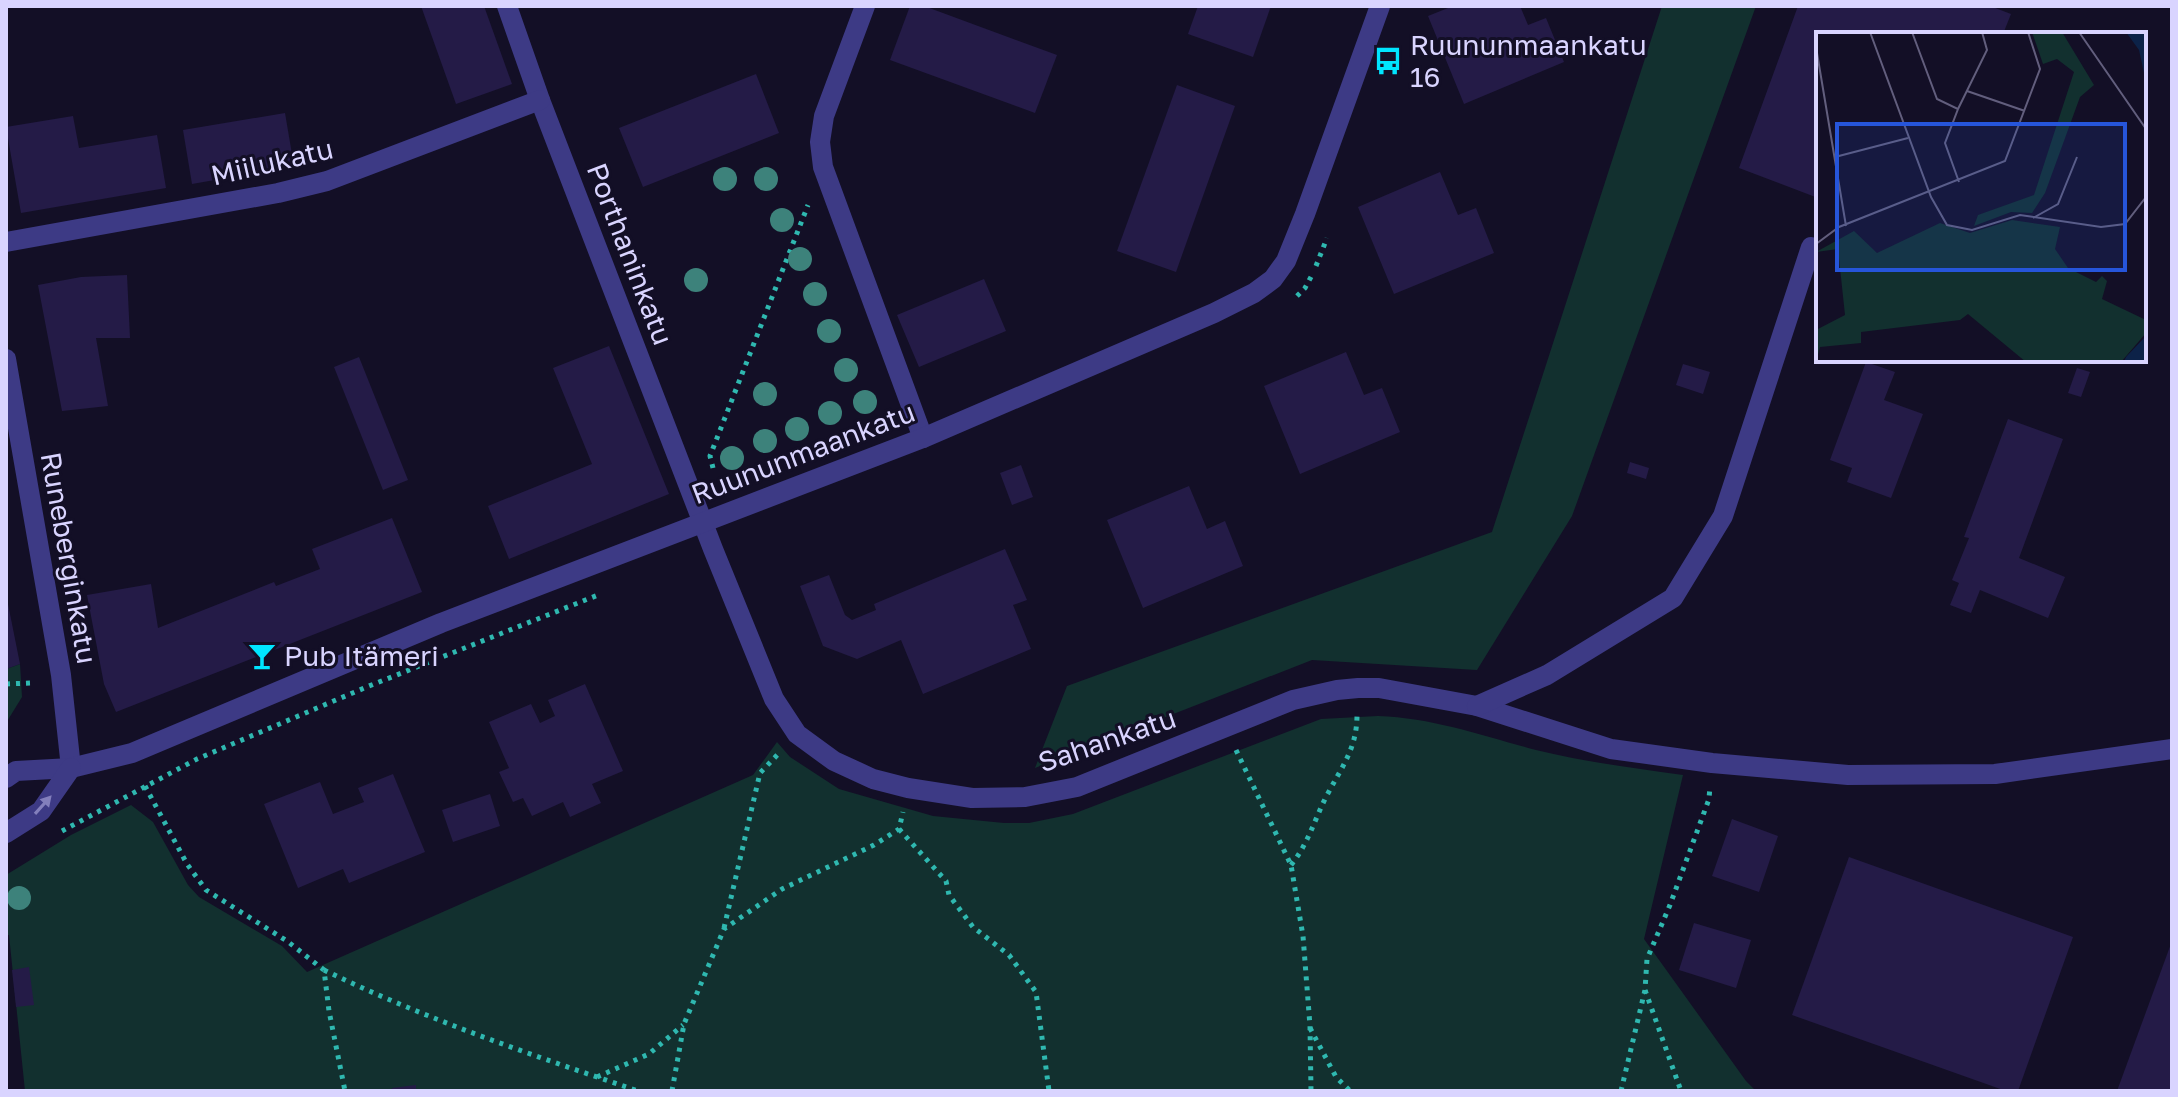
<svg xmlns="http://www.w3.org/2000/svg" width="2178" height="1097" viewBox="0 0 2178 1097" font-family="'Golos Text',sans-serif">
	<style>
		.green { fill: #12302f }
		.building { fill: #241b47 }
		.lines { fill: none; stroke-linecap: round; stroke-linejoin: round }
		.path { stroke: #2fb8b0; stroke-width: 5; stroke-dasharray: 4 6; stroke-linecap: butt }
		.minor { stroke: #3d3a85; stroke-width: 20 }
		.tree { fill: #3d827b }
		.oneway { fill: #837fbc }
		.labels { text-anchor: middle; stroke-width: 6; stroke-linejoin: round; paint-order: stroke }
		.poi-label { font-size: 28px; fill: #d9d4ff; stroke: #130f26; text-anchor: start }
		.street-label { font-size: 28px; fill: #d9d4ff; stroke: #130f26 }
		.inset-road { fill: none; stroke: #625e7d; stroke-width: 2 }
		.view { fill: #2655da; fill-opacity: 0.15; stroke: #2655da; stroke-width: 4 }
		.inset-edge { fill: none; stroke: #d9d4ff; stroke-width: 4 }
	</style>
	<rect width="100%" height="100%" fill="#130f26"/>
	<g class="green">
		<path d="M1662 6H1756L1572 516 1477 670 1312 660 1035 768 1067 686 1492 532Z"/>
		<path d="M20 664 22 697 6 723V669Z"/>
		<path d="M1378 716C1434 718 1483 736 1536 750 1584 762 1634 768 1683 775L1644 939 1746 1081 1756 1091H25L9 935H6V875L71 835 131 805 153 822 188 885 199 897 282 946 307 972 753 775 777 742 790 757 839 789 933 816 1004 823H1029L1073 814 1321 719Z"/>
	</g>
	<g class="building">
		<path d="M421 6H484L512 84 456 104Z"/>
		<path d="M910 6H924L1057 55 1035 113 890 60Z"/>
		<path d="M1198 6H1271L1253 57 1188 34Z"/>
		<path d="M1453 6H1520L1528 25 1546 18 1564 62 1464 104 1428 16Z"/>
		<path d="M1798 6H1990L2011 14 2003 34H1818V198L1739 168Z"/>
		<path d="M756 74 779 133 643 187 619 128Z"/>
		<path d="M1177 85 1235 106 1176 272 1117 251Z"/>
		<path d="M285 113 294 166 192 184 183 130Z"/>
		<path d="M73 116 79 148 157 135 166 188 21 213 6 127Z"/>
		<path d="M1440 172 1458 215 1476 208 1494 253 1394 294 1358 207Z"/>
		<path d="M127 275 130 338H96L108 406 62 411 38 285 81 277Z"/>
		<path d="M984 279 1006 331 919 367 897 315Z"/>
		<path d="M609 346 669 494 509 559 488 506 592 464 553 368Z"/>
		<path d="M1346 352 1364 395 1382 388 1400 432 1300 474 1264 386Z"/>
		<path d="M359 357 408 480 383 490 334 367Z"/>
		<path d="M1866 362 1895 372 1884 400 1923 414 1891 498 1847 482 1852 468 1830 460Z"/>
		<path d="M1683 364 1710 372 1703 394 1676 385Z"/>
		<path d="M2077 368 2090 372 2081 397 2068 393Z"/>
		<path d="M2008 419 2063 439 2019 558 2065 577 2048 618 1980 590 1971 613 1950 605 1959 583 1952 580 1969 538 1964 537Z"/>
		<path d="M1630 462 1649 468 1646 479 1627 473Z"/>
		<path d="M1021 465 1033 497 1012 505 1000 473Z"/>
		<path d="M1189 486 1207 529 1225 521 1243 566 1143 608 1107 520Z"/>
		<path d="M392 518 422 592 116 712 104 684 87 595 151 584 158 628 274 582 276 586 320 569 312 549Z"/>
		<path d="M1005 549 1027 600 1013 605 1031 649 923 694 901 640 857 659 823 646 800 586 829 575 845 615 852 620 876 610 874 604Z"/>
		<path d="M6 594 20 664 6 669Z"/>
		<path d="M585 684 623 771 592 784 601 803 570 817 563 802 532 816 523 798 513 802 499 772 509 768 489 722 531 704 540 723 555 716 548 700Z"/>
		<path d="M393 774 425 852 349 883 343 869 298 888 264 804 320 782 333 814 364 802 358 788Z"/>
		<path d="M490 794 500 826 453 842 442 810Z"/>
		<path d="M1732 819 1778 836 1759 892 1712 876Z"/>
		<path d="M1849 857 2073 937 2018 1091H2006L1792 1015Z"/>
		<path d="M1694 923 1751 940 1736 988 1679 970Z"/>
		<path d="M2172 941V1091H2117Z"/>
		<path d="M29 967 34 1005 16 1007 12 970Z"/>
		<path d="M416 1085V1091H393L392 1088Z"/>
	</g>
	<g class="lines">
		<g class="path">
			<path d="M1316 266 1327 238"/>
			<path d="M1297 296 1305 288 1312 275"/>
			<path d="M713 468 710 456 808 205"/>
			<path d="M6 684 30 683"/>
			<path d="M1236 750 1291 865 1303 936 1310 1026 1311 1091"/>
			<path d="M145 786 187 864 206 890 287 941 324 970 329 1011 345 1091"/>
			<path d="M899 829 946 881 949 895 973 927 1009 955 1036 992 1049 1091"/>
			<path d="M62 831 197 759 369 686 598 595"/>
			<path d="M1291 865C1308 844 1314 821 1326 797 1341 768 1357 749 1357 715"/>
			<path d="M724 928 760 773 781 751"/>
			<path d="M324 970C425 1019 532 1055 638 1091"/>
			<path d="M1645 990 1681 1091"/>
			<path d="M1310 1028 1336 1077 1350 1091"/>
			<path d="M597 1077 649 1054 683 1025"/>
			<path d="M672 1091 684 1024 724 929 782 889 874 845 899 829 903 812"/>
			<path d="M1621 1091 1645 990 1647 959 1670 905 1709 799 1710 786"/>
		</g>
		<g class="minor">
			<path d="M507 6 540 100 713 549 774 699 797 734 834 761 873 779 908 788 972 798 1025 797 1077 787 1293 700 1337 690 1358 688H1379L1477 706 1611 749 1712 763 1848 775 1995 774 2172 749"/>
			<path d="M865 6 824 116 820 142 823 167 923 438"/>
			<path d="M6 242 278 193 327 181 540 100"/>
			<path d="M6 359 61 675 71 768"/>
			<path d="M1477 706 1547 675 1673 598 1723 516 1811 247"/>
			<path d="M6 778 16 771 71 768 132 753 441 623 923 438 1214 313 1254 293 1273 279 1286 261 1305 214 1380 6"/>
			<path d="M6 833 41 811 71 768"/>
		</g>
	</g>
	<g class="tree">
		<circle cx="725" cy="179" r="12"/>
		<circle cx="766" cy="179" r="12"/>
		<circle cx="782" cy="220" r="12"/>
		<circle cx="800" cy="259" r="12"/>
		<circle cx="696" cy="280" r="12"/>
		<circle cx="815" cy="294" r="12"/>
		<circle cx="829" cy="331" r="12"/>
		<circle cx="846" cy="370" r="12"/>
		<circle cx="765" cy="394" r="12"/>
		<circle cx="865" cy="402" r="12"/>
		<circle cx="830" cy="413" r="12"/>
		<circle cx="797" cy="429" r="12"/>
		<circle cx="765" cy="441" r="12"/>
		<circle cx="732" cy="458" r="12"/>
		<circle cx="19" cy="898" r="12"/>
	</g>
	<defs><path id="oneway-solid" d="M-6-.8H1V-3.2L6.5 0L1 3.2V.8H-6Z" transform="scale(2)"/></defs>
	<use class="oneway" href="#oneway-solid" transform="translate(43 805) rotate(-48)"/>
	<defs>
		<symbol id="bus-bare" viewBox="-9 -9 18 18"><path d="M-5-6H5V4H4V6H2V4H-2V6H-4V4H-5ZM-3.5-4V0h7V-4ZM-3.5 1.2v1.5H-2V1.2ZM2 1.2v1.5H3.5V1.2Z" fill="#00e5ff" stroke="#130f26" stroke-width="2.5" paint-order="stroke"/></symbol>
		<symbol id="bar-bare" viewBox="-9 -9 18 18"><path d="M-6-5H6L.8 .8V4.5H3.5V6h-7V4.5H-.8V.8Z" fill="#00e5ff" stroke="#130f26" stroke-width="2.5" paint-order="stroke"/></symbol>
	</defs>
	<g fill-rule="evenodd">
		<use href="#bus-bare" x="1368" y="41" width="40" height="40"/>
		<use href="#bar-bare" x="242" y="636" width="40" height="40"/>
	</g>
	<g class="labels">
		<g class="poi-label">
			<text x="1410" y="55">Ruununmaankatu<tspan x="1410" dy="32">16</tspan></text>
			<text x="284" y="666">Pub Itämeri</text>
		</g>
		<g class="street-label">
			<text transform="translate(272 162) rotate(-13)" y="10">Miilukatu</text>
			<text transform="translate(630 254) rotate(69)" y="10">Porthaninkatu</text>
			<text transform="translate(803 453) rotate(-21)" y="10">Ruununmaankatu</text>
			<text transform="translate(69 558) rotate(80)" y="10">Runeberginkatu</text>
			<text transform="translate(1107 740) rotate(-19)" y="10">Sahankatu</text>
		</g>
	</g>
	<g transform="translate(1816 32)">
		<rect width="330" height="330" fill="#130f26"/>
		<path d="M216 0H246L278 53 264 65 229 161 216 181 195 180 158 194 162 183 218 163 258 40 241 27 227 32ZM196 188 244 195 239 217 252 236 280 250 286 244 291 249 286 267 330 288V301L305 330H210L152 282 144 288 45 300V311L4 315 0 330V298L29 283 22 217 0 220 38 199 61 221 124 191 154 201Z" fill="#12302f"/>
		<path d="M310 0H330V50L323 18ZM330 304V330H308L310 325Z" fill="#0c2248"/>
		<path class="inset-road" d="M54 0 115 165 131 193 156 198 204 183 285 195 309 192 330 165M96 0 121 67 142 77 129 111 143 150M263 0 330 97M0 15 30 194M151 59 209 79M142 77 171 18 166 0M19 125 92 106M217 186 242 172 261 125M0 212 23 195 189 129 224 37 212 0"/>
		<path class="view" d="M21 92H309V238H21Z"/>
		<rect width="330" height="330" class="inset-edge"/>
	</g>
	<rect width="2178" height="1097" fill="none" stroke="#d9d4ff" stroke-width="16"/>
</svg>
